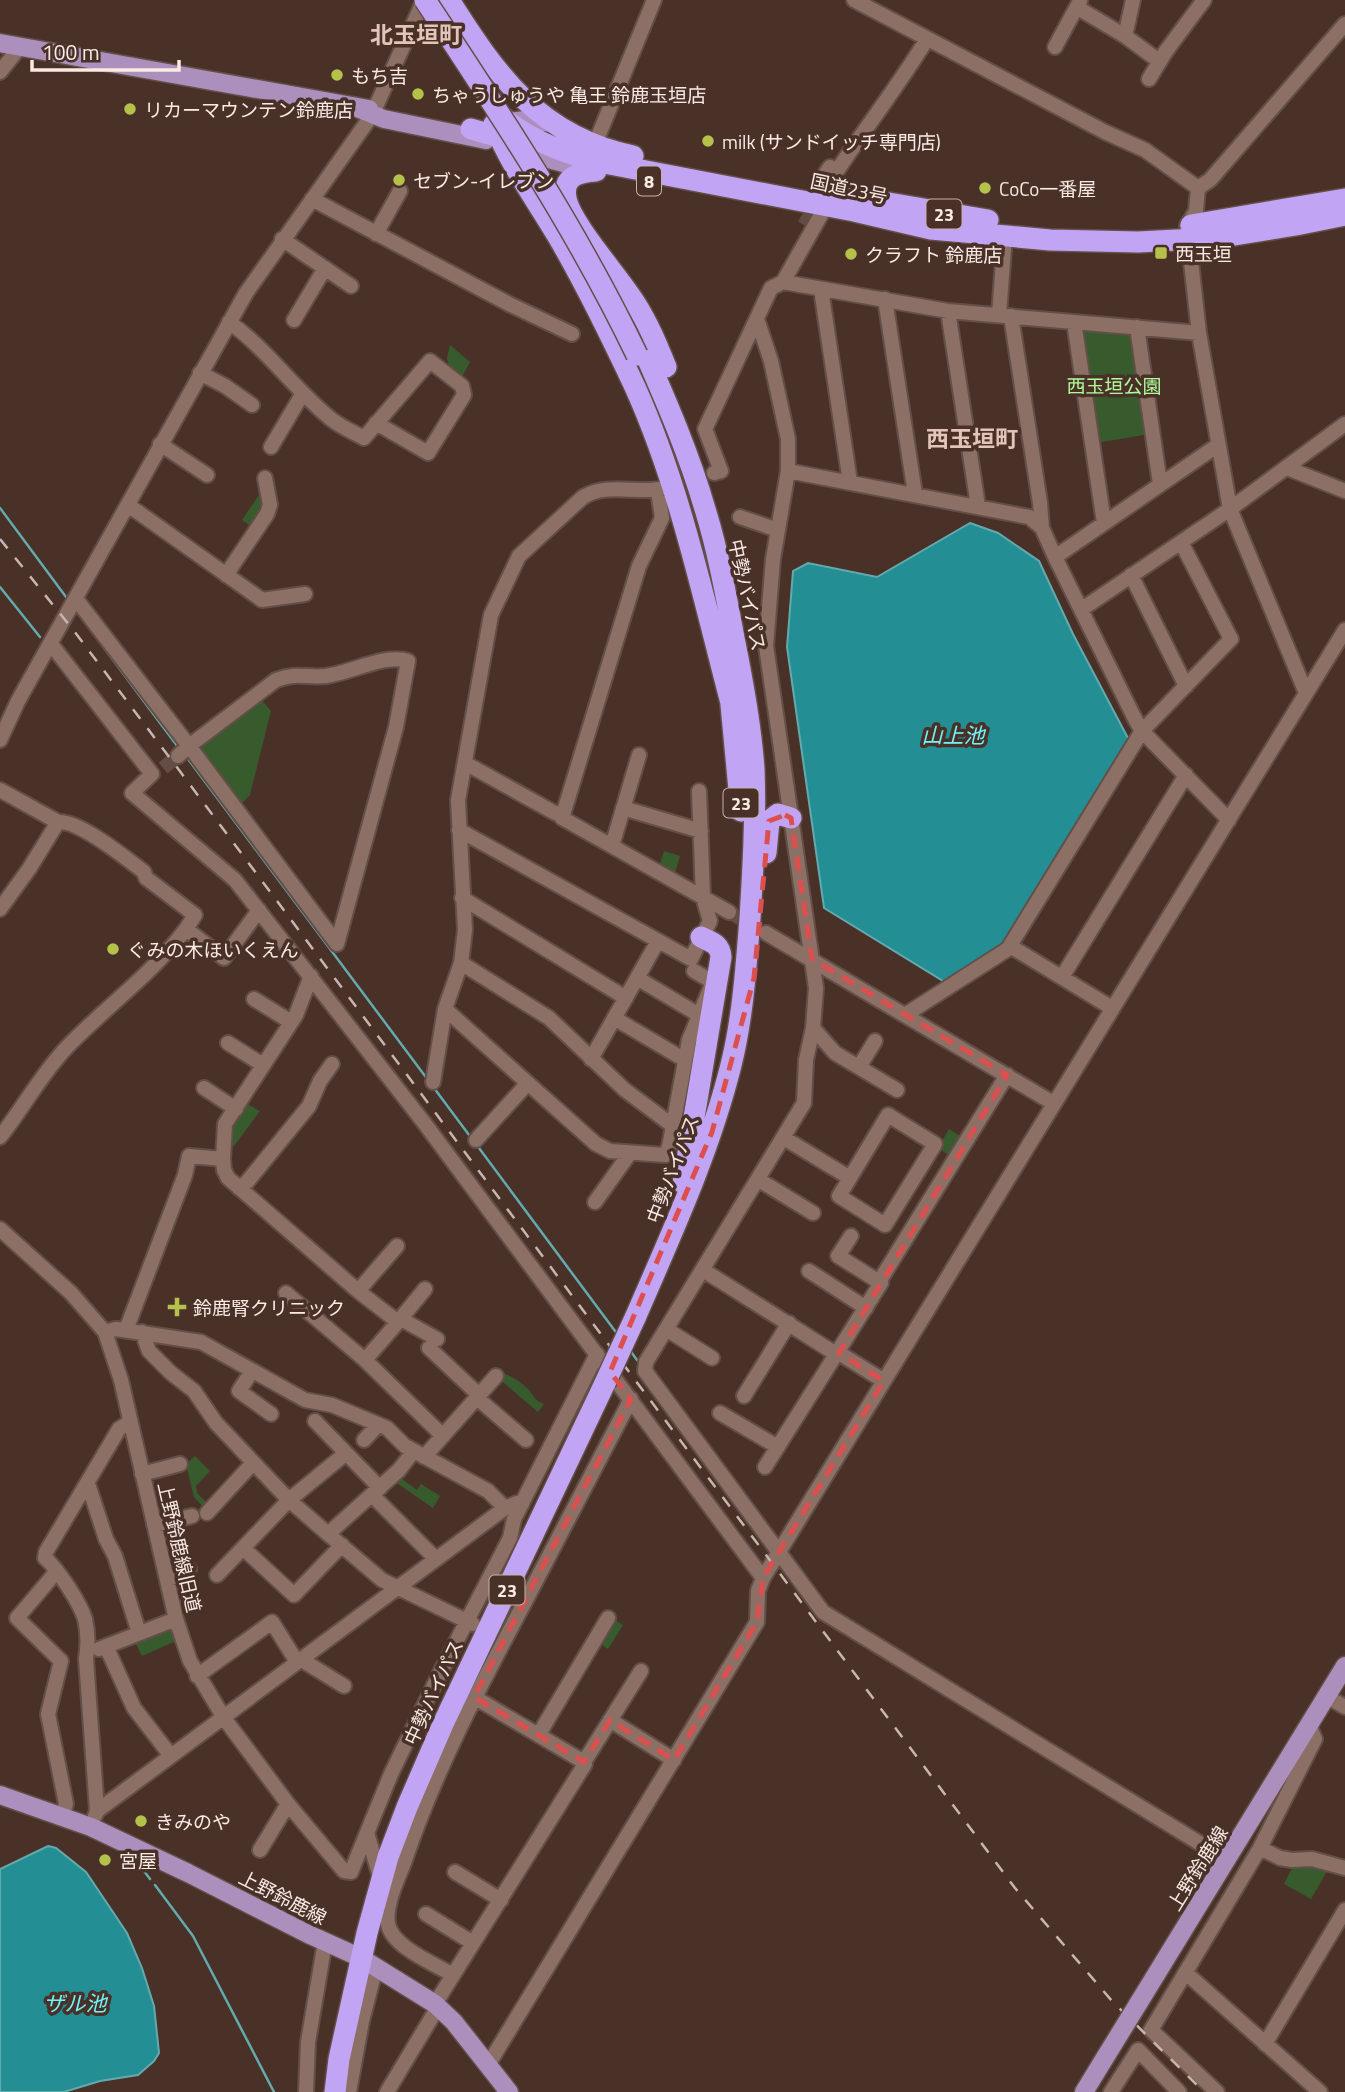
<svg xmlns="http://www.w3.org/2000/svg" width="1345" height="2092" viewBox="0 0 1345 2092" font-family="'Titillium Web','Noto Sans JP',sans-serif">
<rect width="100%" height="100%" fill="#493128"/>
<path fill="#385b2e" d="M1083,326L1130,331L1133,335L1149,434L1096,443L1079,330Z
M450,345L470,362L462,377L449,367L447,358Z
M265,494L266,503L255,524L249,525L242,520L259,495Z
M260,698L271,711L250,795L241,804L199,748V744Z
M664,851L680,856L674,876L659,867Z
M245,1103L260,1111L234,1146L231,1145L228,1150L231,1126Z
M949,1129L965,1139L953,1158L938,1148Z
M503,1373C512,1377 521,1382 528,1389C534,1396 535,1401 544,1404L538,1412L499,1379Z
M195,1456L210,1471L196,1486L197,1493L209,1505L204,1508L194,1497L186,1464Z
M398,1476L417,1490L421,1484L440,1496L433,1508L394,1481Z
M613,1619L623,1625L608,1649L599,1643Z
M164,1628L176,1630L178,1640L142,1656L134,1640Z
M1294,1864L1329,1868L1311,1899L1284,1884Z"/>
<path fill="#238f95" stroke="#64aaad" stroke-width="2" d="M970,523L998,533L1039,561L1073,634L1129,740L1004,946L948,984L824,908L787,647L793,571L808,563L877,577Z
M48,1846L56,1848L86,1872L127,1933L142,1968L154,2006L159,2053L154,2061L138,2075L100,2081L64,2092H0V1869Z"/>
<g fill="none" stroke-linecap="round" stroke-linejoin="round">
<path stroke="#64aaad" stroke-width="2.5" d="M0,508L69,601
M0,587L40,637
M75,609L178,747
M185,755L428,1080
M434,1088L472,1139
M476,1144L618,1335
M629,1349L637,1360
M138,1863L150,1879
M155,1885L193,1936L274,2092"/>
<path stroke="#644d44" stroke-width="14" stroke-dasharray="14 7" stroke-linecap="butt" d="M804,225L821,196
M163,768L178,756
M729,912L766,933"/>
<g stroke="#634f47" stroke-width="18">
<path id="minor" d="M854,0L1105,132L1145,150L1198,188
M1078,8L1125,36L1159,61
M1125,36L1133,0
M1055,47L1080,1
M0,72L20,47
M1149,79L1166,51L1204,0
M595,144L654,0
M831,180C862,132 897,88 927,39
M819,191L823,177L830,167
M312,199L509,304L572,334
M376,234L400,191
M282,239L351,286
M783,282L948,311L1199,333
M821,289L850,482
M885,299L915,494
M948,311L978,506
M999,315L1005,235
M1011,316L1040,503L1042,528
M757,319L771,361L788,439V471L773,559L766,646L816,988L813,1028L806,1060L804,1103L646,1362L645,1371L823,1612L1227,1860
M294,320L325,268
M229,322C267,349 294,389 331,419C341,427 353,432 364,438L430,361L462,386L464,395L428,453L376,423
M1074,322L1104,523
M1137,327L1160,484
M200,373L225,386L252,405
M160,444L207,475
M1218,445L1055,557L1135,719L1142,731L1229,820
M271,447L303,393
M1287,468L1345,491
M788,471L1029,517L1042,528L1055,557
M714,473L721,471L705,429L771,288L783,282L822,213
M669,487C641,496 610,481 583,497L519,556L491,615L458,800L465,930L461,963L445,1009L596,1144L610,1151L665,1155L669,1147L689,1040L713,982L694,971
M658,491L662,518L639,566L562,818L729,912
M128,505L262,600L305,594
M740,517L778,530
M226,575L267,514L270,505L265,478
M1131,575L1186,686
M76,599L189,746L337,944L396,727L408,661C387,653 350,673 326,676C305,678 297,672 276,680L189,746L178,756
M1082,609L1230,509L1345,424
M51,644L152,774L132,793L235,880L425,1124L763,1578
M1306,693L1230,509L1199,333L1187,226L1196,211L1198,188L1210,180L1345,24
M0,740L18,701L246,293L372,115L424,0
M465,763L555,813L563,814
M0,790L58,822L29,869L0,909
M623,808L701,831
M58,822C79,820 126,858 144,872L146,878L195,915L186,929
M459,830L691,959L710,921L703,897L699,791
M612,846L639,755
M462,898L626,998
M766,933L1053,1103
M1010,946L1112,1008
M461,963L549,1018L625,1090L673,1126
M311,976L296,1015L225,1124L223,1159L224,1170L228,1178L358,1291L398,1322L365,1360
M1062,977L1186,775
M637,978L699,1015
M254,999L291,1022
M905,1015L1008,949L1142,731L1231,639L1181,542
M614,1018L685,1060
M813,1028L835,1053L897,1090
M228,1043L263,1065
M591,1059L658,941
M859,1067L875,1041
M433,1082L445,1009
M204,1088L236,1109
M888,1115L935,1144L885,1225L839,1196Z
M0,1137C24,1107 41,1074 68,1046C107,1006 152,974 186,929L224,958L259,910
M784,1138L850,1178
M476,1140L527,1084
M759,1180L813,1213
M239,1188L247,1182L309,1106L320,1081L332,1064
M595,1202L630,1153
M0,1229L71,1293L105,1332L121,1380L176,1619L190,1661L224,1718L288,1804L344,1871L351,1872L391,1774L439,1675L510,1538L514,1519L597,1354
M703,1270L836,1354
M809,1271L866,1308
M879,1282L1007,1075
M358,1291L397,1246
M286,1293L365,1360L443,1436
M401,1319L437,1339
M398,1322L425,1289
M666,1329L712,1358
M126,1330L185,1175L189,1156L223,1159
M105,1332L116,1329L201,1342L305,1400L332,1405L387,1428L405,1446L488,1491L505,1508
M142,1332L149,1351L171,1373L194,1391L216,1423L289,1500L328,1534
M429,1348L479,1395
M839,1353L884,1381
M252,1371L239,1391L271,1414
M744,1396L789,1323
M477,1398L526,1440
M720,1413L778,1447
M315,1421L380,1488
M364,1440L378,1425
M413,1452L399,1470L328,1534L382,1580L473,1624
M424,1457L496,1376
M765,1467L881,1283L838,1256L851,1236
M142,1474L180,1464
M88,1484L106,1539L115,1556L139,1633
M372,1495L436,1559
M207,1513L253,1463
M154,1525L192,1516
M243,1548L294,1595L342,1545
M57,1571L17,1618L61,1661L48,1714L66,1804L62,1816
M217,1575L289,1500L345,1454
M167,1579L182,1575L189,1569
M106,1646L134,1708L171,1756
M99,1649L176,1619
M302,1660L344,1686
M197,1676L272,1622L297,1662
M1326,1696L1345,1707
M474,1697L584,1762
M610,1720L674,1760
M539,1734L608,1618
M97,1811L505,1508L517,1503L522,1504
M95,1816L97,1811L86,1659C88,1646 88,1632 85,1619C80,1603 58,1569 45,1558L46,1552L119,1429L130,1422
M367,1833L381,1880
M1260,1848L1280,1858L1292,1860L1312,1859L1345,1868
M260,1850L288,1804
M455,1872L501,1900
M426,1914L473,1943
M1186,1973L1320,2092
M453,1975C435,1964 392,1947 388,1924C385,1904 397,1881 404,1863C435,1770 481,1684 527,1598C562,1532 596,1465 631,1399
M435,2004L585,1764L584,1762L641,1671
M1265,2044L1345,1910
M488,2065L757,1622L758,1591L763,1578L1345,630
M306,2092L308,2042L325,1942
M349,2092L362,2021L376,1967
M387,2092L438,2007
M1111,2092L1138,2050L1179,2092
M1217,2092L1151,2030L1260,1848L1315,1739L1309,1725"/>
</g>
<g stroke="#634f47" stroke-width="21">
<path id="major" d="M0,43L369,109
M357,108L384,119L486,140
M499,123L525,120L553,123
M519,151L593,171
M0,1795L91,1827L188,1873L308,1934L361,1958L435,2004L454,2022L509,2092
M1138,2004L1345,1666
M1084,2092L1106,2056"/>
</g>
<g stroke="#634f47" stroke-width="24">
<path id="highway" d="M449,0C497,76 539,136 633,156
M500,115C526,139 561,152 594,161L854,211L931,229L1050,240L1138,242L1216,238L1296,225L1345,215
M494,124C510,164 535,198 557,235C586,284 611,336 635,387C680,487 703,597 731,703
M471,129L506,139
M596,171C578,172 562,177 566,198C570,223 620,278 635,303C648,323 657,345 666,367
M854,197L988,220
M1191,225L1345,199
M730,694L741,811
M766,853L769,821L778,814L791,818
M683,1183L721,957C720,944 712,942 701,937
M635,1318C671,1235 709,1153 731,1065C743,1017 746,967 750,918C753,869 756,819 754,769C751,725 743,682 734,638C726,595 718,551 705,509C689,454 667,403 644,351
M335,2092L339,2059L367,1933L388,1857L407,1807L443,1724L605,1383"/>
</g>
<use href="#minor" stroke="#8c7066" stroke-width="14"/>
<use href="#major" stroke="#ac8fbc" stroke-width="18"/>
<use href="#highway" stroke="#c2a4f5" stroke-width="21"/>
<path stroke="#c7b5ae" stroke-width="2.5" stroke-dasharray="12 12" stroke-linecap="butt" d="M0,539L74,631L185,778L1015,1888L1112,2001L1204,2092"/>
<g stroke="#634f47" stroke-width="21" stroke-linecap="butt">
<path id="major-bridge" d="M1106,2056L1138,2004"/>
</g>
<g stroke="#634f47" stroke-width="24" stroke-linecap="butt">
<path id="highway-bridge" d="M425,0C501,115 577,230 637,355
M605,1383L635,1318"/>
</g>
<use href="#major-bridge" stroke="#ac8fbc" stroke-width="18"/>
<use href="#highway-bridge" stroke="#c2a4f5" stroke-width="21"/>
</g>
<path fill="none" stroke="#dd4f4e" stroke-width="5" stroke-dasharray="14 9" stroke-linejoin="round" d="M785,815L791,818L812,959L1007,1075L839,1353L884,1381L763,1578L757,1622L674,1760L610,1720L584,1762L474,1697L631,1399L610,1372L712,1132L754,978L769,821Z"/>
<g fill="#b5c24a" stroke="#493128" stroke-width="2.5">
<circle cx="337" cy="75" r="7"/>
<circle cx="418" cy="94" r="7"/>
<circle cx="130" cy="109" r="7"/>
<circle cx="708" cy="141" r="7"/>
<circle cx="399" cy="180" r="7"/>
<circle cx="985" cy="188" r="7"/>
<rect x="1154" y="246" width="14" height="14" rx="3.5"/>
<circle cx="851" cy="254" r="7"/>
<circle cx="113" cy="949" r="7"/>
<path d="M173.5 1296.5h7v7h7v7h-7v7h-7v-7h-7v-7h7z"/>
<circle cx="141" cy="1821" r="7"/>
<circle cx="105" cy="1860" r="7"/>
</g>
<g text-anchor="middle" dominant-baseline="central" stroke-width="7" stroke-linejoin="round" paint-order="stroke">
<g fill="#493128" stroke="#c5b2ac" stroke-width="2">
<rect x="637" y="166.5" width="24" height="29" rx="5"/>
<rect x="926.5" y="199.5" width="35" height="29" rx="5"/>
<rect x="723.5" y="788.5" width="35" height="29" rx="5"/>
<rect x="489.5" y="1575.5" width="35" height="29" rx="5"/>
</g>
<g font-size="18" font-weight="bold" fill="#faeae4">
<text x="649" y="181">8</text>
<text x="944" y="214">23</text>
<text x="741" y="803">23</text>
<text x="507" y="1590">23</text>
</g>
<g font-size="19" fill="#faeae4" stroke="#493128" text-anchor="start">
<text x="351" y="75">もち吉</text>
<text x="432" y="94">ちゃうしゅうや 亀王 鈴鹿玉垣店</text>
<text x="144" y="109">リカーマウンテン鈴鹿店</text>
<text x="722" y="141">milk (サンドイッチ専門店)</text>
<text x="413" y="180">セブン-イレブン</text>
<text x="999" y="188">CoCo一番屋</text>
<text x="1175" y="253">西玉垣</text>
<text x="865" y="254">クラフト 鈴鹿店</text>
<text x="127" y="949">ぐみの木ほいくえん</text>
<text x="193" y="1307">鈴鹿腎クリニック</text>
<text x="155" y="1821">きみのや</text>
<text x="119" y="1860">宮屋</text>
</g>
<g font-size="19" fill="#faeae4" stroke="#493128">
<text transform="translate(849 188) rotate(12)">国道23号</text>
<text transform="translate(748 595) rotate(78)">中勢バイパス</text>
<text transform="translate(672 1169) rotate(-69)">中勢バイパス</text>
<text transform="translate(180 1547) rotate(77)">上野鈴鹿線旧道</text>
<text transform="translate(433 1692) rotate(-65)">中勢バイパス</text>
<text transform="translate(1197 1868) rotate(-58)">上野鈴鹿線</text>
<text transform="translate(283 1897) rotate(27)">上野鈴鹿線</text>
</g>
<g font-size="19" fill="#affa9b" stroke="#493128">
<text x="1114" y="385">西玉垣公園</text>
</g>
<g font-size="21" font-style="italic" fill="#70f5fc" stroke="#493128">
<text x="953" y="735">山上池</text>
<text x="75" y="2003">ザル池</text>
</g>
<g font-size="23" font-weight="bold" fill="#e3c4b9" stroke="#493128">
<text x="416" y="34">北玉垣町</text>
<text x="972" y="438">西玉垣町</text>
</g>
</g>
<path d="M32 60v10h147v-10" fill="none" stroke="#faeae4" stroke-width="3.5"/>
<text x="42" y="60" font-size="21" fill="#faeae4" stroke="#493128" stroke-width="5" paint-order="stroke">100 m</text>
</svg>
